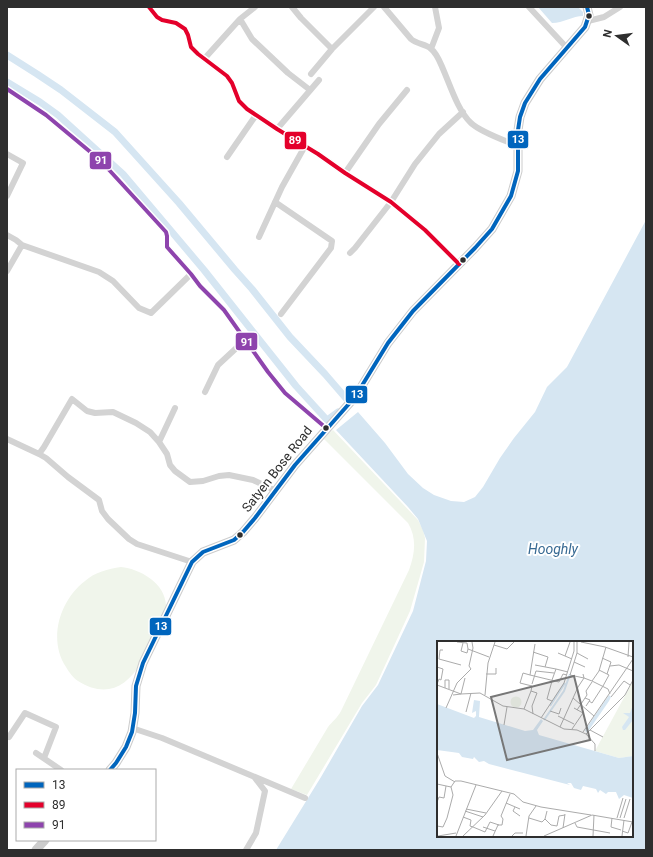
<svg xmlns="http://www.w3.org/2000/svg" width="653" height="857" viewBox="0 0 653 857" font-family="Roboto,sans-serif">
<rect width="100%" height="100%" fill="#fff"/>
<path fill="#f0f5eb" d="M333,430L418,520L423,530L425,538L424,562L410,611L376,685L362,703L307,795L291,789L328,727C332,722 338,717 341,711L409,570C415,554 417,538 408,523L323,438Z
M121,567C140,569 165,583 166,605C167,611 158,626 155,633C151,642 147,654 141,663C126,688 105,698 78,681C73,678 69,672 66,667C48,640 59,601 85,581C95,572 108,569 121,567Z"/>
<path fill="#d6e6f2" fill-rule="evenodd" d="M538,7H578L583,12V16C573,16 563,23 552,23Z
M646,220V850H276L321,777L362,706L378,685L413,611L426,561L427,541L418,519L408,507L336,430L358,412L385,443L408,474L423,488L434,495L451,501L464,502L475,497L483,487L500,458L514,438L535,412L547,387L567,367ZM438,642H632V836H438Z"/>
<g fill="none" stroke-linecap="round" stroke-linejoin="round">
<path stroke="#d6e6f2" stroke-width="7" d="M7,55L37,74L61,90L115,132L179,203L235,270L252,289L290,337L325,374L350,403L346,406
M7,82L40,102L58,115L123,174L204,270L296,386L327,420L338,412"/>
<path stroke="#d3d3d3" stroke-width="6" d="M149,7L157,17L162,20L176,23L185,29L188,35L191,47L198,54L227,76L232,83L239,101L247,109L277,129L318,154L345,173L391,202L425,230L459,264
M292,7L301,18L332,49
M384,7L411,39C417,44 425,44 430,48C437,53 440,62 443,69C450,85 458,111 471,123C482,133 504,140 518,146
M529,7L567,48
M240,19L252,39L288,73L310,90
M588,21L604,17L620,7
M431,49L439,28L435,7
M205,58L240,19L255,7
M311,74L332,49L374,7
M7,89L46,115L100,160L166,232L167,236V247L191,274L200,286L224,310L268,372L285,393L326,428
M277,129L319,80
M7,154L23,163L7,196
M227,157L256,115
M345,173L379,124L407,90
M275,202L332,241L331,248L281,314
M7,235L16,240L22,245L99,272L113,281L139,308L151,313L191,274
M259,237L282,187L305,146
M350,253L355,248L391,202L415,164L439,134L463,112
M7,271L22,245
M205,392L218,365L245,340
M7,439L39,454L44,447L72,399L87,411L95,413L113,412L136,423L150,432L159,442L167,454L170,465L175,471L190,482L203,481L219,476L229,475L253,480L276,491
M159,442L175,408
M39,454L46,458L68,477L99,500L102,511L108,519L129,539L137,544L192,562
M132,728L162,738L305,798
M9,737L25,713L56,727L44,758
M36,753L61,770
M246,850L256,833L265,791L255,778"/>
<path stroke="#ccc" stroke-width="9" d="M110,770L116,763L126,747L132,732L135,713L136,686L143,663L192,562L203,552L234,540L243,532L255,518L295,465L355,397L388,343L413,311L475,248L492,229L511,196L518,171V130L520,117L525,103L540,79L585,27L589,15L587,7
M36,850L45,840"/>
<g stroke="#fff" stroke-width="7">
<path id="bus-1" d="M110,770L116,763L126,747L132,732L135,713L136,686L143,663L192,562L203,552L234,540L243,532L255,518L295,465L355,397L388,343L413,311L475,248L492,229L511,196L518,171V130L520,117L525,103L540,79L585,27L589,15L587,7"/>
</g>
<g stroke="#fff" stroke-width="7">
<path id="bus-2" d="M149,7L157,17L162,20L176,23L185,29L188,35L191,47L198,54L227,76L232,83L239,101L247,109L277,129L318,154L345,173L391,202L425,230L459,264"/>
</g>
<g stroke="#fff" stroke-width="7">
<path id="bus-3" d="M7,89L46,115L100,160L166,232L167,236V247L191,274L200,286L224,310L268,372L285,393L326,428"/>
</g>
<use href="#bus-1" stroke="#0065bd" stroke-width="4"/>
<use href="#bus-2" stroke="#e4002b" stroke-width="4"/>
<use href="#bus-3" stroke="#8e44ad" stroke-width="4"/>
</g>
<g fill="#2e2e2e" stroke="#fff" stroke-width="1.5">
<circle cx="589" cy="16" r="3.5"/>
<circle cx="463" cy="260" r="3.5"/>
<circle cx="326" cy="428" r="3.5"/>
<circle cx="240" cy="535" r="3.5"/>
</g>
<g text-anchor="middle" dominant-baseline="central" stroke-width="4" stroke-linejoin="round" paint-order="stroke">
<g font-size="13" fill="#2e2e2e" stroke="#fff">
<text transform="translate(277 469) rotate(-52)">Satyen Bose Road</text>
</g>
<g font-size="14" font-style="italic" fill="#386a93" stroke="#fff">
<text x="553" y="549">Hooghly</text>
</g>
</g>
<g transform="translate(437 641)">
<rect width="196" height="196" fill="#fff"/>
<path d="M196,40V115L182,117L158,110ZM73.5 61a5.5 5.5 0 1 1 11 0a5.5 5.5 0 1 1-11 0Z" fill="#f0f5eb"/>
<path d="M172,54L174,56L172,60L150,92L148,89ZM37,59L43,60L42,76L88,90L96,89L104,78L106,80L100,89L102,94L182,117L196,115V157L187,154L182,158L179,151H171L169,153L163,149L161,152L159,148L146,145L144,149L137,147L134,142H130L133,144L52,123L47,120L42,121L37,116L36,118L25,116L22,112L0,109V63L37,77L39,75V70L35,72ZM196,64V79L188,89H186L185,86L192,76L186,72H193Z" fill="#d6e6f2"/>
<path fill="none" stroke="#d6e6f2" stroke-width="2" d="M113,65L128,42M107,79L127,50L133,33"/>
<path fill="none" stroke="#ababab" stroke-width="1" d="M20,1L30,2L31,8L52,16M140,1V12L133,34L147,37L146,33M144,1L168,6L196,16M26,2L24,10L30,12L31,8M57,4L70,8L77,1M6,9H3L2,18L24,24M96,11L111,16L108,26M121,12L135,18M140,12L151,18M128,15L133,1M191,16L192,1M165,17L174,21L170,33M137,21L148,26M98,24L119,28M173,25L182,24L196,30M0,26L6,28L4,39L2,38L0,43M162,29L172,34L166,45M49,33H59V27M93,34L122,41L126,33L130,34M115,39L119,28L131,31M155,40L171,48L173,53M95,43L99,30L117,32M0,44L24,53L43,52L66,65L87,68L127,88L140,89L149,93L188,54L196,39M8,47V39H12V48M16,54L24,53L28,37M48,54L51,22L58,1M174,56L187,40L193,44M136,57L157,75M148,57L153,59L149,65M115,60L110,58L115,40M152,60L155,62L166,45M9,67L20,42L34,28L32,25L36,7L35,1M87,68L94,50M140,69L150,54L149,50L155,41M113,70L122,73L124,67M29,71L34,52M96,73L95,65L100,52L94,50L95,45L83,42L86,32L93,34L98,3M121,75L137,83M104,77L127,42L137,10V1M67,84L70,66M123,86L141,46L147,37L155,40L162,30L169,6M135,88L146,72L137,67M153,89L166,96M146,91L196,18M149,93L158,103V110M0,112L8,135L18,141M0,143L14,146L18,140H24L77,153L86,161L104,166L154,174M0,161L2,156L7,157L9,145M69,162L83,168M78,166L76,170L83,175M29,168L49,172M28,170L46,176M110,170L108,178L114,184L120,185L122,175L128,174M26,176L34,179L33,185L36,186M92,177L105,181L108,178M175,177L174,186L184,189M180,177L186,157M183,177L189,158M187,177L193,158M138,182L140,186L173,192M0,185L6,186L10,177L16,154L14,146M36,186L48,191L53,181L62,184M46,186L58,190M126,187L128,173M185,190L191,192L195,181M1,195L19,192M19,195L39,144M26,195L48,174L65,150M56,195L61,184H65L66,178L64,175L73,153M75,195L78,192H86M89,195L92,175L99,165M107,195L155,174L196,181M156,195L157,174M185,195L187,179"/>
<path fill="#777" fill-opacity="0.15" stroke="#777" stroke-width="2" d="M137,35L153,99L70,119L54,56Z"/>
<rect width="196" height="196" fill="none" stroke="#2e2e2e" stroke-width="2"/>
</g>
<g stroke="#fff" stroke-width="1.5">
<rect x="507" y="130" width="22" height="19" rx="4" fill="#0065bd"/>
<rect x="284" y="131" width="23" height="19" rx="4" fill="#e4002b"/>
<rect x="89" y="151" width="23" height="19" rx="4" fill="#8e44ad"/>
<rect x="235" y="332" width="23" height="19" rx="4" fill="#8e44ad"/>
<rect x="345" y="385" width="23" height="19" rx="4" fill="#0065bd"/>
<rect x="149" y="617" width="23" height="19" rx="4" fill="#0065bd"/>
</g>
<g font-size="11" text-anchor="middle" font-weight="bold" fill="#fff">
<text x="518" y="143">13</text>
<text x="295" y="144">89</text>
<text x="101" y="164">91</text>
<text x="247" y="346">91</text>
<text x="357" y="398">13</text>
<text x="161" y="630">13</text>
</g>
<rect width="653" height="857" fill="none" stroke="#2e2e2e" stroke-width="16"/>
<rect x="16" y="769" width="140" height="72" fill="#ffffff" stroke="#ababab"/>
<rect x="24" y="782" width="20" height="6" fill="#0065bd" stroke="#ababab"/>
<text x="52" y="789" font-size="12" fill="#2e2e2e">13</text>
<rect x="24" y="802" width="20" height="6" fill="#e4002b" stroke="#ababab"/>
<text x="52" y="809" font-size="12" fill="#2e2e2e">89</text>
<rect x="24" y="822" width="20" height="6" fill="#8e44ad" stroke="#ababab"/>
<text x="52" y="829" font-size="12" fill="#2e2e2e">91</text>
<g transform="translate(617 36) rotate(284)" stroke="#ffffff" stroke-width="3" paint-order="stroke">
<path d="M0-3L7 15L0 10L-7 15Z" fill="#2e2e2e"/>
<text y="-6" font-size="11" font-weight="bold" text-anchor="middle" fill="#2e2e2e">N</text>
</g>
</svg>
